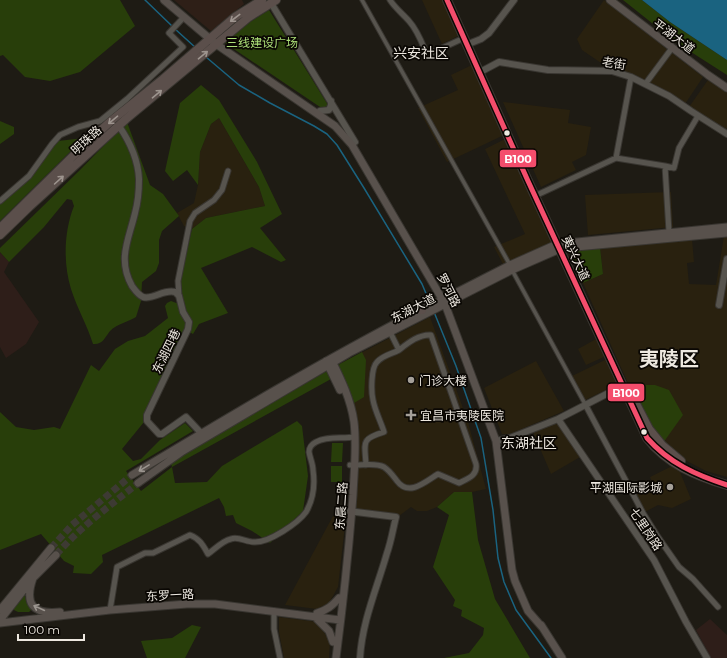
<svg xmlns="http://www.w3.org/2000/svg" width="727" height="658" viewBox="0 0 727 658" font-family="Montserrat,'Noto Sans SC',sans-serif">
<rect width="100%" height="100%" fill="#1e1b14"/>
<path fill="#29210f" d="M422,0H443L460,35L442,44Z
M604,0L668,50L645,81L604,70V65L582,50L577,39Z
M671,52L703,77L685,104L648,83Z
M472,65L504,135L447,162L418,108L458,90L451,75Z
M708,80L727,92V129L689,107Z
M503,102L570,110L568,123L591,127L586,155L572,162L576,170L541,187Z
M219,118L259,187L265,206L206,218L192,229L184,226L177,213L194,203L198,185L200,152L211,124Z
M507,138L554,242L503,264L494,247L525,234L485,149Z
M671,192L673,227L588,235L585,195Z
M724,236H727V477L706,471L685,460L663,443L641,385L632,392L583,283L603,274L600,247L692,239L694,262L687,263L689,284L716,285Z
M430,317L468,422L486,489L472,492H454L437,507L427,511H417L411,507L399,516L355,508L359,432L355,408L349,390L338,365Z
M598,338L606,356L586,365L578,349Z
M607,359L618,384L585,400L572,376Z
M536,361L564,411L510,434H502L484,388Z
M557,422L580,457L551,474L533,432Z
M672,466L680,472L691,499L672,508L658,505L645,512L636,495L654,487L650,477Z
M333,516H346L338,587L329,603L317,609L285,605Z
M279,617L317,622L330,641L329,658H284L279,632Z"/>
<path fill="#2e1e19" d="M0,252L9,262L4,272L39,322L26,344L6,358L0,347Z
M710,619L727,635V658H711L696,630Z"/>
<path fill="#2e1f17" d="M174,0H242L244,4L211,31Z"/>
<path fill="#283e0a" d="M0,0H120L135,26L80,72L50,81L25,77L3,55L0,56Z
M623,0H642L670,22L727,60V75L677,43Z
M269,10L328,105L323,109L225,43L250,22Z
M201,85L219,100L257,162L282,214L260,228L286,260L281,262L252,247L201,268L228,313L199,324L193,334L184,329L143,416L144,422L122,449L133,461L141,459L160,440L185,423L193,431L126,471L141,491L172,467L171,464L195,447L327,371L331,379L172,467L175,483L207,482L222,466L297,421L302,426L308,476L303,511L270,543L252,531L236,523L233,515L226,516L224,507L219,498L102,555L103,562L91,574L73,573L74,566L64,561L41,534L0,550V412L16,427L34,430L54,427L60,429L91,365L99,371L115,349L128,341L145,336L168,318L165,306L167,303L171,301L179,304L181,295L180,281L192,229L206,218L265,206L259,187L219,118L211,124L200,152L198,185L187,170L173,181L165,171L180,103Z
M0,121L14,127V134L0,144Z
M127,122L150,185L163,194L179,216L162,231L159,240V263L156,271L142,282L141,301L136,317C128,322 117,324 110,331C105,337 103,345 93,344C87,325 77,308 71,289C63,263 64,231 74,206L72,200L67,199L44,227L9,262L0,252V248L80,170Z
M84,138L0,221V204L30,178L58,141Z
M600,247L603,274L583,283L569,250Z
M362,352L366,360L364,397L354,403L338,365Z
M641,385H655L669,390L683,415L663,443L650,425L632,392Z
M332,443H343L342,462H331Z
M331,466H342V482H331Z
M454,492H472L478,540L495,599L530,658H444L469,653L483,635L484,628L461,616L462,610L453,606L455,600L433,567L449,515L437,507Z
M23,594L25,596L27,604L32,609L29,612H18L14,610L13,608Z
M192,625L201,627L185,658H147L141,641L172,638Z"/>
<path fill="#1a6380" d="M642,0H727V60L670,22Z"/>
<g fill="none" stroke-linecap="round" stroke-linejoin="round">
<path stroke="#1a6380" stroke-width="1.5" d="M145,0L172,26
M175,29L196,48
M206,57L239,85L270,103L314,126L327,134L337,145L364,188L422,284L430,303
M434,312L456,366L481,438L493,510L498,558L504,582L516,610L551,658"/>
<path stroke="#3d3a33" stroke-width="7" stroke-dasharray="7 3.5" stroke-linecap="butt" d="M51,548L72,525L132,475
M56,555C80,527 110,506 138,483"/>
<g stroke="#393631" stroke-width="5.5">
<path id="pedestrian" d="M362,0L510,265
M512,270L585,404"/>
</g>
<g stroke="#393631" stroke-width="7">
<path id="minor" d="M390,0C395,8 403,14 409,21C418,31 422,43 427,55L464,38
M646,83L672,48
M616,158L665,166L669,232
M665,166L674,168L679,148L698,116
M539,194L616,158L631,77
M0,201L29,176L52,144L60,135L78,127L100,121L127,99L183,47L169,33L184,17
M179,296L178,281L190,221L195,213L214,200L222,190L228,171
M390,332L399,350
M585,404L643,513L658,537L679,567L693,579L718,607
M350,465C361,466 374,462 384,467C390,471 393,476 397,481C409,497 425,482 438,474L459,483C467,479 478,476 476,464L431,335C419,334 408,343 399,350C392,354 383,355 377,362C371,368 371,391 373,400C375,411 381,422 384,432C360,439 365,443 366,465
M110,610L117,567L145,553H153L190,535C200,539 203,545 208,554C215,549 222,541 231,539C238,536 246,542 254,542C269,543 298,523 306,512C313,500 315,484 313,470C313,464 310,458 309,452C309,448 312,444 316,442C327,436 342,439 355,437
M274,611V629L280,658"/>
</g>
<g stroke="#393631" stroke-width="8">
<path id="tertiary" d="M271,3L355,142
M471,43L481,39L489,33L514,0
M484,70L499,62L548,70L612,71L631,77L669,96L691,111L727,134
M320,111L329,110L331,105V101
M119,126C130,142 138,159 139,179C139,190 138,202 135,213C129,239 117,259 132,286C135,290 138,295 143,297C154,300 163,289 175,292L179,296L183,312L189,322L188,329L147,415V421L159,434H162L186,417L201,433
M719,305L727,259
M558,419L654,560L686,622L707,658
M496,441L510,438L558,419L622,386
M348,511L396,517C393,529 391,542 387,553C377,588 362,622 360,658"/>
</g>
<g stroke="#393631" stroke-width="9">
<path id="secondary" d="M164,0L216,44L335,126L352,145L445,304L496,441L512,570L515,581L528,611L542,627
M610,0L708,75L727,88
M422,310L510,265L557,244L727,227
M331,359C341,379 351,400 354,422C357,446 354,471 353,495C349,549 343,604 336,658
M326,361L340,390
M132,475C227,418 322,361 421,310
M138,483L183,451L349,353L512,270L560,249L565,248L727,233
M33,578C24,604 33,615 60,612
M0,610L51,548
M317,613C327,610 332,606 339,598
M316,618L329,631L333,642
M0,620L33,578L56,555
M0,623L110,610L187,604H215L340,620
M541,625L562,658"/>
</g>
<g stroke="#393631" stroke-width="10">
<path id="primary" d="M447,0L528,181L647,438C667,464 696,476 727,485
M0,228L74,155L112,120L163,79L235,17L262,0
M0,235L30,206L126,119L249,17L276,0
M421,310H422
M633,398L649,429L662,445L681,461"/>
</g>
<use href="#pedestrian" stroke="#57544e" stroke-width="3.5"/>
<use href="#minor" stroke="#57544e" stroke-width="5"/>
<use href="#tertiary" stroke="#57544e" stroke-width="6"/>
<use href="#secondary" stroke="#58514c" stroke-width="7"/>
<use href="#primary" stroke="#5b4f4b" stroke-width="8"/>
<g stroke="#0a0703" stroke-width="8">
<path id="bus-1" d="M447,0L528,181L647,438C669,463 696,475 727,485"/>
</g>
<use href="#bus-1" stroke="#f44d6c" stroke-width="5"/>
</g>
<defs><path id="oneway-shaft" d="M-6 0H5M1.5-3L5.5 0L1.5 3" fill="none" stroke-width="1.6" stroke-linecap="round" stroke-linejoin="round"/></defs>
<g stroke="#9d948e">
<use href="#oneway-shaft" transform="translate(235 18) rotate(143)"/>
<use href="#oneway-shaft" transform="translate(203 55) rotate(-40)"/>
<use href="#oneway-shaft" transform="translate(157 94) rotate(-40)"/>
<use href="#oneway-shaft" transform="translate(113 120) rotate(140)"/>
<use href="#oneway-shaft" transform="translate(59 180) rotate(-42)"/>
</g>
<g stroke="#9b958f">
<use href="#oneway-shaft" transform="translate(144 468) rotate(149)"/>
<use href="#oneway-shaft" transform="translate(39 608) rotate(-155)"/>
</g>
<g fill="#ede8e0" stroke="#0a0703" stroke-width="1.5">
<circle cx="507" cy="133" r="3.5"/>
<circle cx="644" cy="432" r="3.5"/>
</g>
<g fill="#a5a099" stroke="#0a0703" stroke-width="1.5">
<circle cx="411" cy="380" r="4"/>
<path d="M409 409h4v4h4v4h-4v4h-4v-4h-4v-4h4z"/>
<circle cx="670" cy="487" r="4"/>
</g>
<g text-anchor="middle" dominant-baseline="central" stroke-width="3.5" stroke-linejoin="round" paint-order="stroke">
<g font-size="12" fill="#ede8e0" stroke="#0a0703">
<text transform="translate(674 36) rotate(37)">平湖大道</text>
<text transform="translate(614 63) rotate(9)">老街</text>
<text transform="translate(86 140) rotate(-42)">明珠路</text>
<text transform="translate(576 258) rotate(65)">夷兴大道</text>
<text transform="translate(449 290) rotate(63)">罗河路</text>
<text transform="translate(413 308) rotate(-27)">东湖大道</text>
<text transform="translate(166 351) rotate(-64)">东湖四巷</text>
<text transform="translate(341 506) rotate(-86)">东晨二路</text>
<text transform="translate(646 529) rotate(56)">七里岗路</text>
<text transform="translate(170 595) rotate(-3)">东罗一路</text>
</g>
<g font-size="12" fill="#acdf78" stroke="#0a0703">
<text x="262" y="42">三线建设广场</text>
</g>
<g font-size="12" fill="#ede8e0" stroke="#0a0703" text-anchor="start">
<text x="419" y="380">门诊大楼</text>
<text x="420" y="415">宜昌市夷陵医院</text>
<text x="662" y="487" text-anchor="end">平湖国际影城</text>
</g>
<g font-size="14" fill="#ede8e0" stroke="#0a0703">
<text x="421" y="53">兴安社区</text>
<text x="529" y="443">东湖社区</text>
</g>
<g font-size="20" font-weight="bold" fill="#ede8e0" stroke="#0a0703">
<text x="669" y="359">夷陵区</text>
</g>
</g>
<g stroke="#0a0703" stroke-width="1.5">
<rect x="499" y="149" width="38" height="19" rx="4" fill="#f44d6c"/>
<rect x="607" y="383" width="38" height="19" rx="4" fill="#f44d6c"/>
</g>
<g font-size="11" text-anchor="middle" font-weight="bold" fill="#fff">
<text x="518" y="163">B100</text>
<text x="626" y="397">B100</text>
</g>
<path d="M18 634v6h66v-6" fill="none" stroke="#ede8e0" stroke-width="2"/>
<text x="24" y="634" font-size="12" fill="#ede8e0" stroke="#0a0703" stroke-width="3" paint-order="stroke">100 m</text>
</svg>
